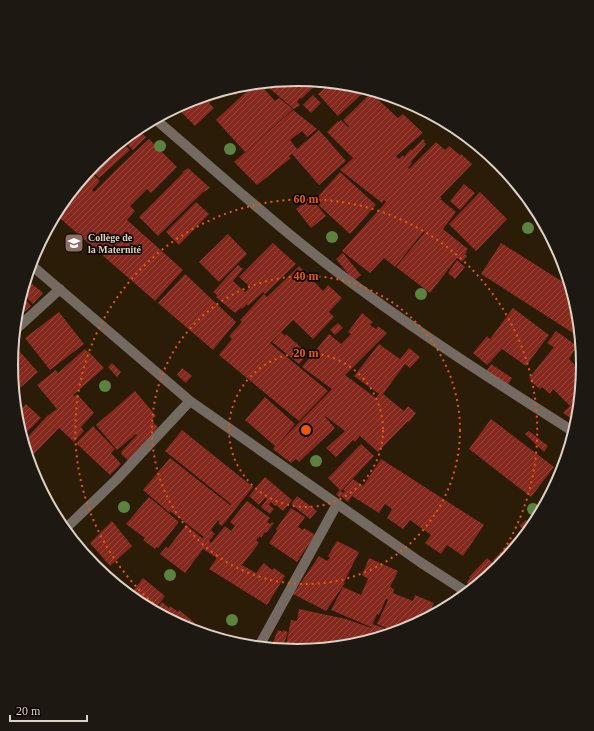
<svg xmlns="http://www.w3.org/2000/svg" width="594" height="731" viewBox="0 0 594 731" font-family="Georgia,serif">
<defs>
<pattern id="building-hatch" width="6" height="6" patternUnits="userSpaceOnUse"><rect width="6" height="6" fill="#85281d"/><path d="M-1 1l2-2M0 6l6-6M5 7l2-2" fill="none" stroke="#96463c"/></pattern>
</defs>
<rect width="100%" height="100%" fill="#2b1c07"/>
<path fill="url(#building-hatch)" d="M297,80L319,82L301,99L300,98L297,102L300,105L294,109L263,83Z
M259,83L275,101L279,98L293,109L245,152L216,120L248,90L245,88L235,95L229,89L241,85Z
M330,83L353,85L359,87L364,92L338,116L318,94Z
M222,91L209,103L214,108L195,126L176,107L190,101L194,104L187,112L202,97Z
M371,93L398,118L403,114L423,133L396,156L399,159L403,155L404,157L411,149L412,150L423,139L425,141L424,142L426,144L411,162L412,163L408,168L409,169L436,142L445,150L449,146L460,155L461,154L472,164L440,197L442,198L440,199L456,212L443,229L468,249L465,254L467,256L462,262L457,258L430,293L396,267L425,232L424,231L395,267L384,258L370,273L342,251L386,202L384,200L382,203L340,170L353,158L327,132L338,121L339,122L341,120L348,127L349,126L343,120Z
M313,95L321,103L311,113L303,105Z
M293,110L317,129L307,137L302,131L290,140L297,149L319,130L346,161L319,185L292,154L289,156L291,158L257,185L234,162Z
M137,129L146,137L133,150L124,141Z
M149,139L177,167L151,193L147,189L130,206L135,211L127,220L183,270L155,301L55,214L59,206L89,170L100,181L92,190L94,192L120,166Z
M121,141L130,150L99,178L90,169L95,163Z
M188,168L210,188L202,193L158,236L139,217L184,172H182Z
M340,172L376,205L350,234L314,201Z
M464,184L475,193L460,210L450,201Z
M480,192L507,219L476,251L449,224Z
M310,197L326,216L311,228L296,209Z
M196,202L209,214L179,245L166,232Z
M228,234L247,254L219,282L199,262Z
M273,243L296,264L265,294L263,292L248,306L247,304L242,309L241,308L235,313L216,297L217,295L213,292L238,265L243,269L233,281L245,292L250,287L239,277Z
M501,243L571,287L578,310L580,330L576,335L481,274Z
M343,253L361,275L354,281L336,259Z
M457,260L465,267L455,279L448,273Z
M299,266L323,291L328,285L342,298L329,312L334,317L313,339L293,320L270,343L328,391L299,421L219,355L232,339L229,336L242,322L240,320L264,294L267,297Z
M185,274L236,322L213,350L158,303Z
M26,279L43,293L33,304L24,295L25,293L22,291Z
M21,294L31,306L15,320L17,309Z
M513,308L549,335L526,366L502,349L487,365L473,353L487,336L490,339Z
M59,312L84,344L50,370L25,338Z
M362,313L373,322L370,325L376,329L378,326L387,333L345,375L376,398L379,394L354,376L379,344L400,359L409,348L420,357L410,368L405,364L383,394L404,411L408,406L416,413L409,422L408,421L378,452L360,436L355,442L353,440L336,457L326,448L345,431L325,416V417L335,428L299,462L296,459L291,463L273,449L275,446L245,420L265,397L295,424L279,443L332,389L302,367L329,334L341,344L351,334L348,332Z
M338,323L343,328L335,335L330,330Z
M556,331L577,346L569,359L576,366L582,360L583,366L578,419L576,422L563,413L570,406L553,389L550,394L542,387L540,389L530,381L531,379L529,378L554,347L547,343Z
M281,332L285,336L286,334L307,353L305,355H307L299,364L272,342Z
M13,344L38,372L20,388L12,379L11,365Z
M85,349L88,352V351L104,368L73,395L74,396L77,394L94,413L81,427L84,431L74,442L59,428L28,460L23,442L47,416L57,409L37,385L56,370L58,373Z
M112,363L121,372L117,377L108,367Z
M491,364L512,378L507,386L486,372Z
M182,368L192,376L186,383L177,375Z
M135,391L156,416L151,420L158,427L129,461L121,454L122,453L121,452L137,435L136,434L117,450L96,425Z
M26,404L41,418L21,438L16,421V414Z
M491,419L554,467L531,497L469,449Z
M93,426L115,449L111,453L121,464L110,475L76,443Z
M182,430L253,487L222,526L218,523L219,522L218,520L211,530L215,534L209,541L211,543L225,526L231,531L235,526L230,522L247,501L270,518L267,522L270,524L272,522L274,523L266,533L265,532L261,538L260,536L256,540L259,543L242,565L256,573L264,563L272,570L274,568L285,576L267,605L209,569L217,558L203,549L185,573L160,554L166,547L168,548L186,525L202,538L204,537L170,511V513L143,490L170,458L230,505L231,504L165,451Z
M529,431L548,446L544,452L525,434Z
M361,444L374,456L341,491L343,493L345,491L343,490L353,479L363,486L381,459L484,525L463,556L447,545L441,554L425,543L431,535L410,520L403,529L387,518L392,509L385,504L379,513L352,496L348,502L341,496L340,498L336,494L340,490L328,478Z
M34,477L46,486L42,491Z
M265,477L292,500L283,511L276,505L275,506L271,502L269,505L274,509L270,514L261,507L267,499L265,498L259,505L249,496Z
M297,496L317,511L310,519L291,504Z
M149,497L179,522L158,548L156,547L155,549L143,540L145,538L126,524Z
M291,508L305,517L298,527L303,530L304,528L315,535L297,562L269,543L277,531L276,529Z
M526,520L534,525L500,567L493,560L523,529L519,526Z
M112,521L132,546L110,566L90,543Z
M337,541L359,552L344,582L345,583L326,611L293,594L319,556L327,561L330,558L328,556Z
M369,558L398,571L390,587L394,589L393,593L413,601L415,595L434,603L426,619L406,630L397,633L377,624L388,600L386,599L379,615L377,614L371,627L331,610L343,587L361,595L368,579L362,575Z
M487,558L498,568L474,588L467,583L470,578L469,577Z
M143,578L165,596L153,611L138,603L129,596Z
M122,581L130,588L126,593L117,586Z
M443,601L452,605L438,613Z
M162,602L169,608L170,606L178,612L179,610L194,622L193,624L196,626L191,631L154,612Z
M299,609L346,619L371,628L372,624L384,628L383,635L375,632L373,639H374L353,646L297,651L285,650L291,620L297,621Z
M278,630L283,632V630L288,632L282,650L270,649Z"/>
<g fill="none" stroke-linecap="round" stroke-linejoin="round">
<path stroke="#746a61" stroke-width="10" d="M155,119C222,176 288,237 360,289C429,340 502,386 574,432
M441,120L482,149
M30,264L190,401L420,562L468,593
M14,331L60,289
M64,530L116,480L190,401
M258,648L337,504"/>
</g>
<g fill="#5c8240">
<circle cx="160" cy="146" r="6"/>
<circle cx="230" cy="149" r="6"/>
<circle cx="528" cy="228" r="6"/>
<circle cx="332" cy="237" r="6"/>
<circle cx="421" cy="294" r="6"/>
<circle cx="105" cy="386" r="6"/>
<circle cx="316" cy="461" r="6"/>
<circle cx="124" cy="507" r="6"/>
<circle cx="533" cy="509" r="6"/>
<circle cx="170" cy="575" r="6"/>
<circle cx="232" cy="620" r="6"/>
</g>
<g fill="none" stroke="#e8590c" stroke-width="2" stroke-dasharray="2 4">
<circle cx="306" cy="430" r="77"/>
<circle cx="306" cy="430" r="154"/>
<path d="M192 631A231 231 0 1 1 475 588"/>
</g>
<defs>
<g id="school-square" transform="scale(1)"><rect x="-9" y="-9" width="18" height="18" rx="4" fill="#8d6e63" stroke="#0e0802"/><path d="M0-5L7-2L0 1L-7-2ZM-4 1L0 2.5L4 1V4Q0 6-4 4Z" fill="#fff"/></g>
</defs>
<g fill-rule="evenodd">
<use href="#school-square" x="74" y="243"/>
</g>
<g text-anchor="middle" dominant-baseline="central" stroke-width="3.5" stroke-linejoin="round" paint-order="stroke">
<g font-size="10" font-weight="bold" fill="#dcd2c5" stroke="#0e0802" text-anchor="start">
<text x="88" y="237">Collège de<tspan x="88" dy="12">la Maternité</tspan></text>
</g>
</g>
<path d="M0 0H594V731H0ZM18 365a279 279 0 1 1 558 0a279 279 0 1 1-558 0Z" fill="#1e1812" fill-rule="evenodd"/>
<path fill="none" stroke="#dcd2c5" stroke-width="2" d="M18 365a279 279 0 1 1 558 0a279 279 0 1 1-558 0Z"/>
<circle cx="306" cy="430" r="6" fill="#e8590c" stroke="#0e0802" stroke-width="2"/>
<g font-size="12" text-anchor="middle" font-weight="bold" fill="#e8590c" stroke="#0e0802" stroke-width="3.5" stroke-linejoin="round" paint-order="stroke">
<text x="306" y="203">60 m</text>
<text x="306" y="280">40 m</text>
<text x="306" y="357">20 m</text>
</g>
<path d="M10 715v6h77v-6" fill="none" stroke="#dcd2c5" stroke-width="2"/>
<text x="16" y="715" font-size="12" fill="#dcd2c5" stroke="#0e0802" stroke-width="3" paint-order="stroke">20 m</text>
</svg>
